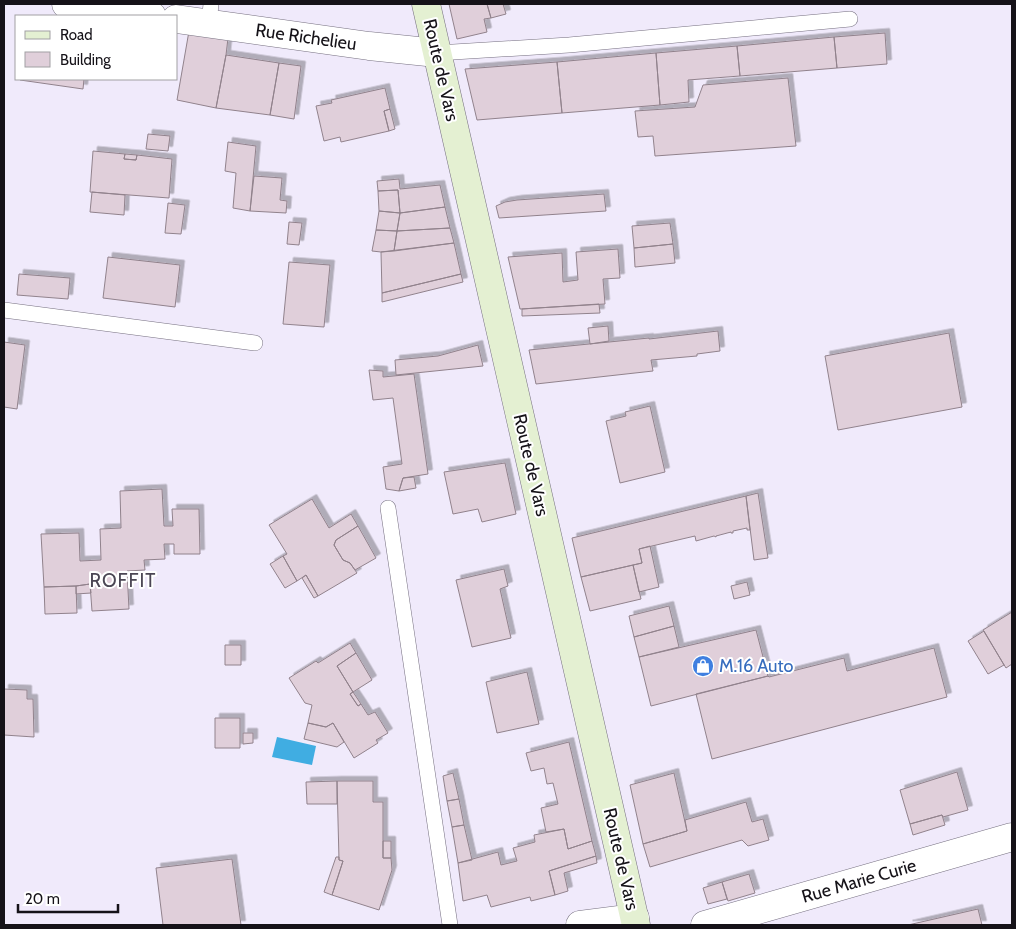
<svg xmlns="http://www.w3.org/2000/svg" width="1016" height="929" viewBox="0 0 1016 929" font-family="Cabin,sans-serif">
<defs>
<filter id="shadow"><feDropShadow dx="4.5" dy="-4.5" stdDeviation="0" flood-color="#0004"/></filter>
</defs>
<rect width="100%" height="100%" fill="#f0eafb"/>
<path fill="#40ade2" d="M277,737L316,746L312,765L272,757Z"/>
<path fill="#e0cfda" stroke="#91828c" filter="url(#shadow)" d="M449,4H487L491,18L484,19L487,32L457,39Z
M487,4H503L506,14L491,18Z
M189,31L228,38L226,55L216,108L177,100Z
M885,33L887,64L837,68L834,37Z
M834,37L837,68L740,76L737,46Z
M737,46L740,76L688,80L689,102L660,105L656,53Z
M656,53L660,105L562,113L557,62Z
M226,55L279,63L270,115L216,108Z
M557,62L562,113L477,120L465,69Z
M279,63L301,66L294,119L270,115Z
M788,78L796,146L655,156L653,136L638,137L635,111L695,107L703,85Z
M20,79H84L83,89L20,80Z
M385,88L390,109L384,111L389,131L341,142L340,137L324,141L316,106L332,103L331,100Z
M390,109L395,129L389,131L384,111Z
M148,134L170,136L168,151L146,149Z
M228,142L256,146L250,211L233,208L236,173L225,171Z
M93,151L125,154L124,159L136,160L137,155L172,159L169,198L90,192Z
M125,154L137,155L136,160L124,159Z
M254,176L282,178L280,200L287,201L286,213L250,211Z
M399,179L400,189L440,185L445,207L400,213L398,190L378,191L377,181Z
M398,190L400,213L379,211L378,191Z
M92,192L125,195L124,215L90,212Z
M604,194L606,211L499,218L496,206L505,202L517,200Z
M168,203L185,205L181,234L165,233Z
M445,207L450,228L397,231L400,213Z
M379,211L400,213L397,231L376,230Z
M289,222L302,223L299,245L287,244Z
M670,223L673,244L634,248L632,226Z
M450,228L454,243L394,251L397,231Z
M376,230L397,231L394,251L381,252L372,251Z
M454,243L461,274L382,293L381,252Z
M673,244L675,263L635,267L634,248Z
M618,249L620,278L603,279L605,304L520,309L508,257L562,253L563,282L578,280L576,252Z
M108,257L180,265L175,307L103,298Z
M289,262L330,265L324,327L283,324Z
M19,274L70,278L68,299L17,295Z
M461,274L463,282L382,302V293Z
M599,304L600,313L522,316V309Z
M608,326L609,341L590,344L588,328Z
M718,331L720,351L697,354V356L651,360L653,371L536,384L529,350L649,338V339Z
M949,333L962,407L838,430L825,356Z
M4,342L25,345L17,409L4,407Z
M478,345L483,366L396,375L395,360L438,356Z
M369,370L383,371V377L414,374L428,474L403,478L399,491L386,489L383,467L402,464L393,398L373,400Z
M650,406L665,472L620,483L606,421L626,416L625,412Z
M505,463L516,514L482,522L478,509L453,514L444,472Z
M414,477L416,488L399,491L403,478Z
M162,489L164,526H173L172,509H199L200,554H174V544H164L165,559L144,560L145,570L127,571L129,609L92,611L90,584L76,586L44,587L41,534L79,533L80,561L101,560L100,529L121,528L120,491Z
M758,493L768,558L754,560L746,496Z
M746,496L750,530H747V528L733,531V533H731V532L716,536V537L714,536L696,541L695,536L639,549L642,563L581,577L572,538Z
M312,499L329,528L351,514L358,526L336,540L334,545L343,560L350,563L357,573L318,596L306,575L297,581L283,556L287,554L269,525Z
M358,526L376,558L355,570L350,563L343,560L334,545L336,540Z
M650,546L659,587L639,592L633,565L642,563L639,549Z
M283,556L297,581L285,588L270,564Z
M633,565L641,599L590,611L581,577Z
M504,569L508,586L500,589L511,638L472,647L456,580Z
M306,575L318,596L314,598L302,578Z
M747,582L750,595L734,599L731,586Z
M90,584L91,593L76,594V586Z
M76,586L77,613L45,614L44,587Z
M669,606L674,626L634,637L629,616Z
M1012,612V664L1006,668L983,630Z
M674,626L679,647L639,657L634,637Z
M756,630L768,676L651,706L639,657Z
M984,631L1004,665L988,674L968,641Z
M350,643L356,653L337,666L353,692L350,694L358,706L361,704L368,715L375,712L388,733L376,740L378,743L354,758L333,723L326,727L308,723L312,705L305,703L289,678L316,661L318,663Z
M225,645H241V665H225Z
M934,648L947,697L712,759L696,694L768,676L769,677L844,658L847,671Z
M356,653L372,680L353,692L337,666Z
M527,672L539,724L497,733L486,682Z
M4,689L27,690V699H33L34,737L4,735Z
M353,692L361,704L358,706L350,694Z
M215,718H240V748H215Z
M308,723L326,727L333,723L344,742L337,747L304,739Z
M243,733H253V743L243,744Z
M569,742L592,841L568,849L564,829L546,832L541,808L558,804L553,783L547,784L544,768L531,771L526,753Z
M957,772L968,810L943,817L942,815L910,824L900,790Z
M453,773L459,799L447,801L443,776Z
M674,773L687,831L643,844L630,785Z
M337,781V804H307L306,782Z
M337,781H373V802H383V858H391L392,870L379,910L332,895L343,861L339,860Z
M459,799L464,825L452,827L447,801Z
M746,802L752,822L763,819L769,840L748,846L742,840L650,867L643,844L687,831L685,820Z
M942,815L945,825L913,835L910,824Z
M464,825L472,860L458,863L452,827Z
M564,829L568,849L592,841L596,856L549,871L555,895L531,901L530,897L491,907L487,895L463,901L458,863L498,852L501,865L517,861L513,848L535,842L534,835Z
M383,841H391V858H383Z
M596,856L597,863L564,873L568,891L555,895L549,871Z
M336,857H339V860L343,861L332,895L324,892Z
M232,859L241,925H163L156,868Z
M749,874L755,893L728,901L722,882Z
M722,882L727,899L708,904L703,888Z
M978,909L982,925H908Z"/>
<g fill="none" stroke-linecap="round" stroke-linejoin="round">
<g stroke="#767080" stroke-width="16">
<path id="lane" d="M209,24L211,4
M437,53L569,45L850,19
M4,310L255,343
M388,508L450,925"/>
</g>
<g stroke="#767080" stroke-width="29">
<path id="street" d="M66,4L152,16
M176,19L369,46L437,53
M580,925L635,918
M705,925L1012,837"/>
</g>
<g stroke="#767080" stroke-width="29">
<path id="secondary" d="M426,4L636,925"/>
</g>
<use href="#lane" stroke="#fff" stroke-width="15"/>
<use href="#street" stroke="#fff" stroke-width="28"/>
<use href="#secondary" stroke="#e4f0d2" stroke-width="28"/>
</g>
<defs>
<g id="shop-disc" transform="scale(1.125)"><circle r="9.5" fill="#3f7fe0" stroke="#fff"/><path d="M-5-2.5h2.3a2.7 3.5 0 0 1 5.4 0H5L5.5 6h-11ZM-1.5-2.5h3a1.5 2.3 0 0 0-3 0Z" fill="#fff"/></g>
</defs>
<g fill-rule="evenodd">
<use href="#shop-disc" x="703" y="666"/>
</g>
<g text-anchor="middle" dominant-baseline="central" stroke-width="4" stroke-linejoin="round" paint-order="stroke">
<g font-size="18" fill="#151218" stroke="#fff">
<text transform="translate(306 37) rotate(8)">Rue Richelieu</text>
<text transform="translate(441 70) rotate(77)">Route de Vars</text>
<text transform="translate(531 465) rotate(77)">Route de Vars</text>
<text transform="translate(621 859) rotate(77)">Route de Vars</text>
<text transform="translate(859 881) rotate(-16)">Rue Marie Curie</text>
</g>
<g font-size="18" fill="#366cbe" stroke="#fff" text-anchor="start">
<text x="719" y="666">M.16 Auto</text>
</g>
<g font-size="19" letter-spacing="1" fill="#4b4654" stroke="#fff">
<text x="123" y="580">ROFFIT</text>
</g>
</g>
<rect width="1016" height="929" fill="none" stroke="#151218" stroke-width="10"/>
<rect x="15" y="15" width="162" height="65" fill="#ffffff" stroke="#a1a0a3"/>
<rect x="25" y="31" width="25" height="8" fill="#e4f0d2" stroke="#a1a0a3"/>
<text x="60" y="40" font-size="15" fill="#151218">Road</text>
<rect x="25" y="52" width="25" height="15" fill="#e0cfda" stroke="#a1a0a3"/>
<text x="60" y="65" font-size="15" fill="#151218">Building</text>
<path d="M18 904v8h100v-8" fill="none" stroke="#151218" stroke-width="2.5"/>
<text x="25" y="904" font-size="15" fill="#151218" stroke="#ffffff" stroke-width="4" paint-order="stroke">20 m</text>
</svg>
